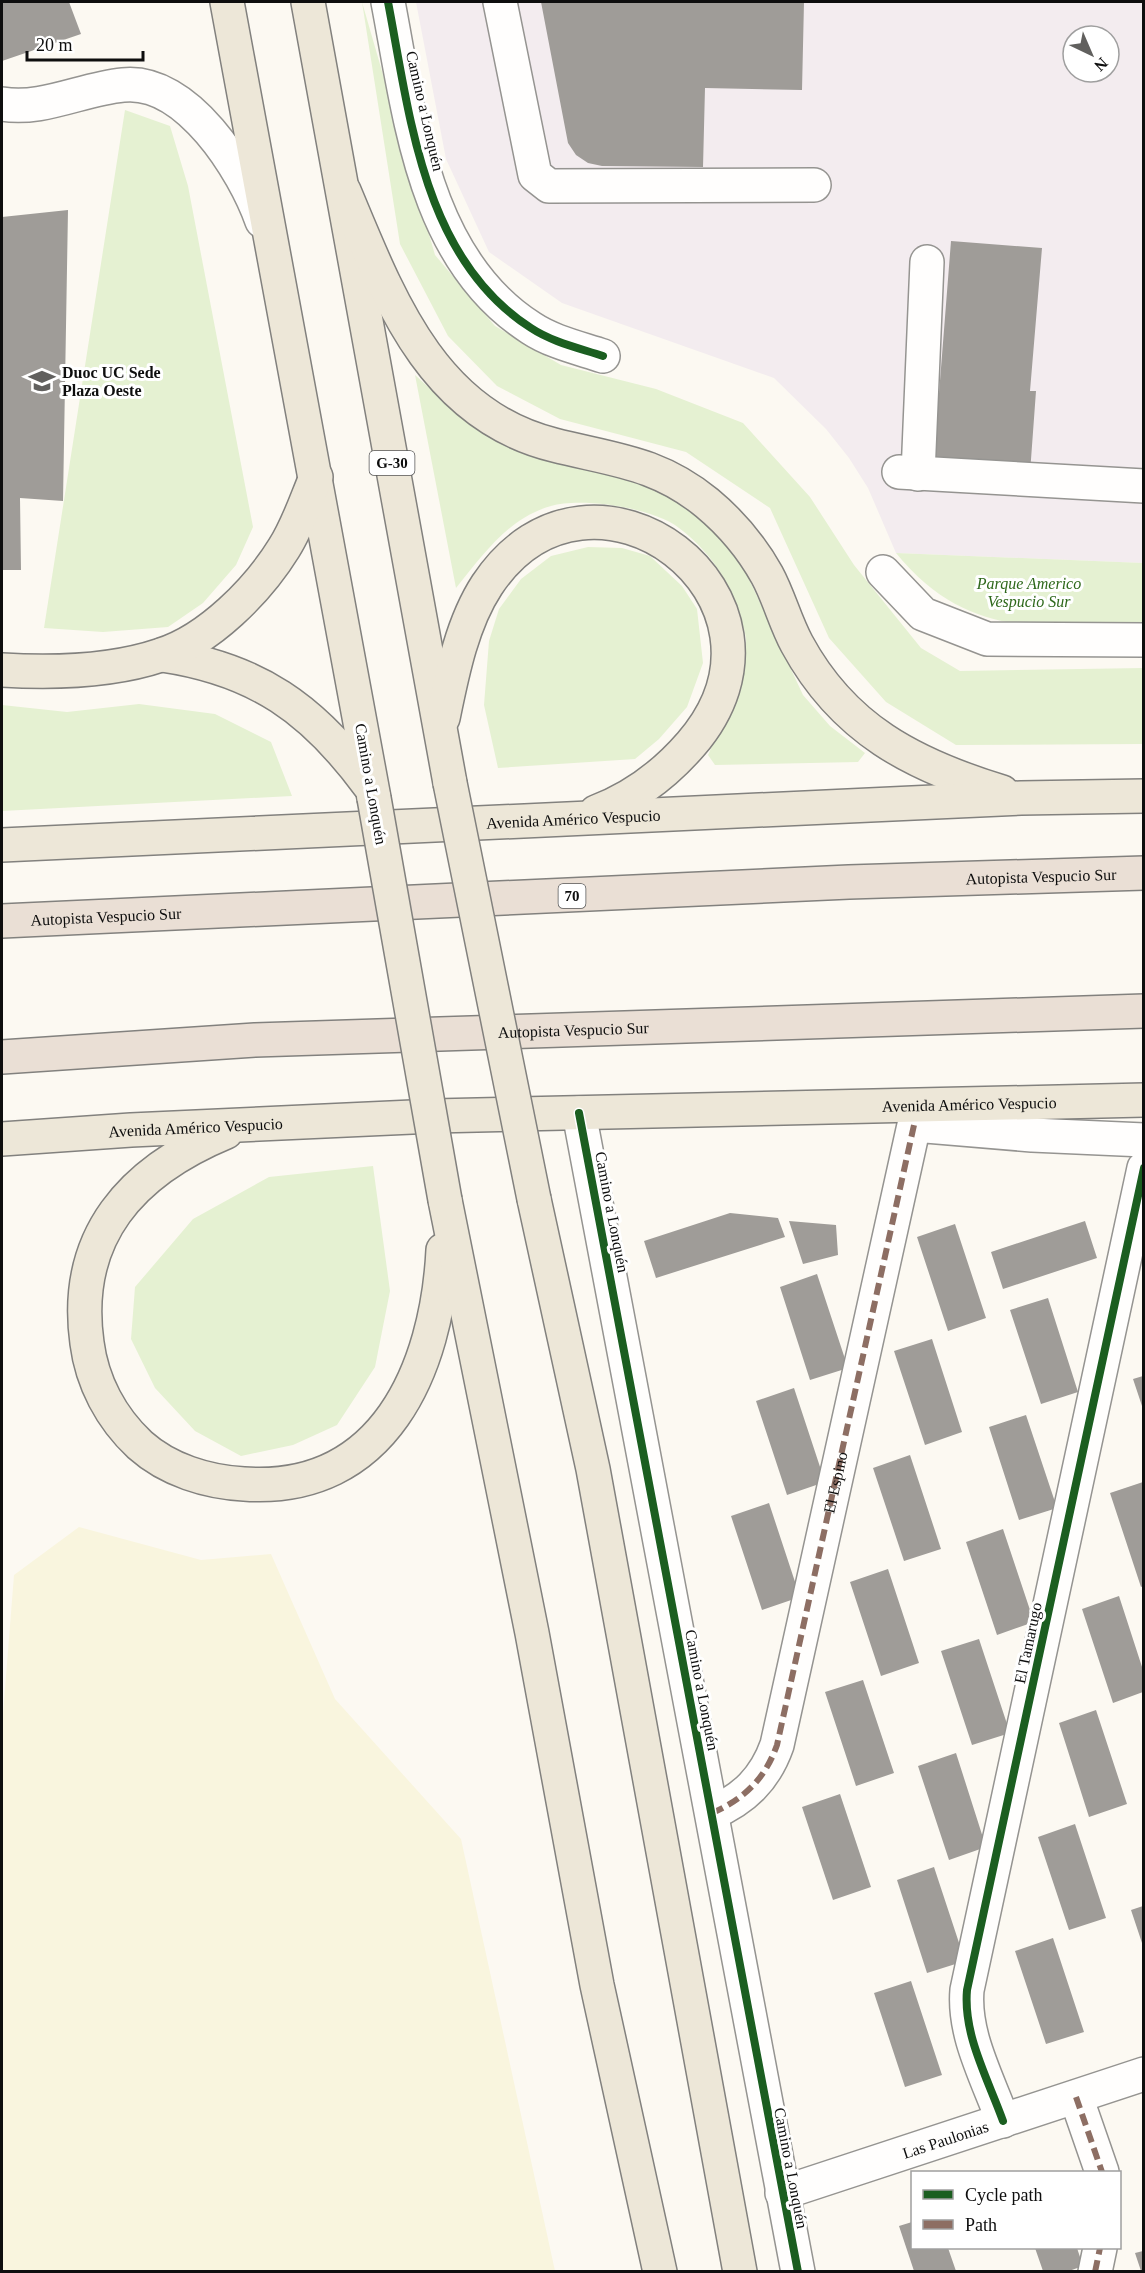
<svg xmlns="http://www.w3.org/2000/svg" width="1145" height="2273" viewBox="0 0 1145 2273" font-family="'Times New Roman',serif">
<rect width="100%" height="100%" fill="#fcf9f2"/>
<path fill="#f3ecef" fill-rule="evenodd" d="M416,2H1143V563L896,553L868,488L849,458L826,429L774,378L562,303L489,252L446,159ZM1073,36H1109V72H1073Z"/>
<path fill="#f9f5de" d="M79,1527L201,1560L271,1554L335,1699L461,1839L555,2271H2V1727L14,1575Z"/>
<path fill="#e5f1d2" d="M362,2L435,255L495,326L561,365L656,389L743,423L810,497L854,565L921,648L960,671L1143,668V744L956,745L886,702L829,638L770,508L686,452L560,419L497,386L448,336L400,244Z
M125,110L170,126L188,186L253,527L236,565L203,603L168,627L103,632L44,628Z
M415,375L447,404L502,442L641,482L697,513L741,562L803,695L830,726L865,753L858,762L715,765L708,755C725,719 746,684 746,643C747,634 741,622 738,612C729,579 707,549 679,528C654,508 582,497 551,506C508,518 483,555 456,588Z
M588,547L622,548L650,556L682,586L697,609L703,663L687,707L659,739L635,759L498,768L484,705L489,641L499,609L521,579L551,556Z
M896,553L1143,563V627C1042,626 967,640 896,553Z
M139,704L215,714L271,742L292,796L2,811V705L67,712Z
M373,1166L390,1291L375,1367L337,1425L293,1445L241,1456L195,1431L155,1388L131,1339L135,1287L193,1219L269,1177Z"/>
<path fill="#9f9c98" d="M2,2H69L81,34L2,61Z
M541,2H804L802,90L705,88L703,167L602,166L588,163L576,155L568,143Z
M68,210L63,501L20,498L21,570H2V217Z
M951,241L1042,248L1030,391H1036L1030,473L934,457Z
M730,1213L778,1218L785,1237L656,1278L644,1241Z
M789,1221L836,1225L838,1255L803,1264Z
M1085,1221L1097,1258L1003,1289L991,1252Z
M955,1224L986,1318L948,1331L917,1237Z
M817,1274L848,1368L810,1380L780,1287Z
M1048,1298L1078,1392L1041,1404L1010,1310Z
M932,1339L962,1432L925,1445L894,1351Z
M1143,1376V1409L1133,1379Z
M794,1388L825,1482L787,1495L756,1401Z
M1026,1415L1057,1508L1019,1520L989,1427Z
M910,1455L941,1549L904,1561L873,1468Z
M1143,1482V1586L1141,1587L1110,1493Z
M769,1503L800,1597L762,1610L731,1516Z
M1003,1529L1034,1622L997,1635L966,1542Z
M888,1569L919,1663L881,1676L850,1582Z
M1119,1596L1143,1670V1692L1113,1703L1082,1609Z
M979,1639L1010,1733L972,1745L941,1651Z
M863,1680L894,1773L856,1786L825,1692Z
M1096,1710L1127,1804L1089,1817L1059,1723Z
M956,1753L986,1847L949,1860L918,1766Z
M840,1794L871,1887L833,1900L802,1807Z
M1075,1824L1106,1918L1069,1930L1038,1837Z
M934,1867L965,1961L927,1973L897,1880Z
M1143,1906V1946L1131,1910Z
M1053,1938L1084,2032L1046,2044L1015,1951Z
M911,1981L942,2075L905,2087L874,1993Z
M912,2222V2247L948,2248L956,2271H914L899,2226Z
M1035,2248H1077L1083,2266L1069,2271H1043Z
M1143,2251V2271H1141L1135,2253Z"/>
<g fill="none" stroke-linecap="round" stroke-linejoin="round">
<g stroke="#959491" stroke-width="36">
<g id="minor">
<path d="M388,2C410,116 423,259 531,328C552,342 579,348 603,356"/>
<path d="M500,2L535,175L549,186L814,185"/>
<path d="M2,104C42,111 82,89 123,85C187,78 244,170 262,221"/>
<path d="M899,472L1144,486"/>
<path d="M918,474L927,262"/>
<path d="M883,572L923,614L987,639L1144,640"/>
<path d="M579,1113L798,2272"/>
<path d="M712,1813C744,1799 765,1779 777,1745L914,1125L1032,1135L1144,1140"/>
<path d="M1076,2097L1102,2172"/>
<path d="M1003,2121C988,2079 963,2035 967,1990L1144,1168"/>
<path id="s1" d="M782,2193L1144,2074"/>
<path d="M1095,2272L1100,2248"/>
</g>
</g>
<g stroke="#82817e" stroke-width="36">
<g id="major">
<path d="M227,2L374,798"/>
<path d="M308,2L450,783"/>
<path d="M344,191C388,296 431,415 554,445C613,460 657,462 707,503C731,523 752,548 767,575C779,597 785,622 797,644C843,729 913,765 1002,792"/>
<path d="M162,655C257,669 313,709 369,785"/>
<path d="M2,670C53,673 111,672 161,655C209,640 258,590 284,548C298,526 306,501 316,477"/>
<path d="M443,718C452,674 462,623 487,585C591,428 817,598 691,744C665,774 633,798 596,812"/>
<path id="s2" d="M2,845L1021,798L1144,796"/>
<path d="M226,1132C132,1171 72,1236 87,1343C92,1382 111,1418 140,1445C168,1470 207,1482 244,1484C384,1494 437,1369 443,1250"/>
<path id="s3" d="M2,1139L131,1130L434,1116L1144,1100"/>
<path d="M534,1199L593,1469L740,2272"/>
<path d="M445,1200L532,1633L597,1985L660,2272"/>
</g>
</g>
<g stroke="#82817e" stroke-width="36">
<g id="highway">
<path id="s4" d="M2,921L849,882L1144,873"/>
<path id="s5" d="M2,1057L255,1040L1144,1011"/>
</g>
</g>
<use href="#minor" stroke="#fffefd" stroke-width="33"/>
<use href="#major" stroke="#ede7d8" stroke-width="33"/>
<use href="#highway" stroke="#eadfd5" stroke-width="33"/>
<g stroke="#82817e" stroke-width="36" stroke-linecap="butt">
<path id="major-bridge" d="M450,783L534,1199
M374,798L445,1200"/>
</g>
<use href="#major-bridge" stroke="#ede7d8" stroke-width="33"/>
<g stroke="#8d6e63" stroke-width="6" stroke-dasharray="12 6" stroke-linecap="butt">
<path id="s6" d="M712,1813C744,1799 765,1779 777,1745L914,1125"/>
<path d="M1076,2097L1102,2172"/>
<path d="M1095,2272L1100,2248"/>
</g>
<g stroke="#fff" stroke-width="11">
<path id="cycleway" d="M388,2C410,116 423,259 531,328C552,342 579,348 603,356
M579,1113L798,2272
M1003,2121C988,2079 963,2035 967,1990L1144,1168"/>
</g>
<use href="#cycleway" stroke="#1b5e20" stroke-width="8"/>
</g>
<defs>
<g id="university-bare" transform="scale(2.07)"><path d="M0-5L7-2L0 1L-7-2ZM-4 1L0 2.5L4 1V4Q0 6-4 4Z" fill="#61605e" stroke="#fff" stroke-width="2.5" paint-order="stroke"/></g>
</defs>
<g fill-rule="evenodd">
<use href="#university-bare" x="42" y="381"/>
</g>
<g text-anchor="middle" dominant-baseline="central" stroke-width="6" stroke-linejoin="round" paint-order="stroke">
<g fill="#fff" stroke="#565656" stroke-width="1.5">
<rect x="369.5" y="451" width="45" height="24" rx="4.5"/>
<rect x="558.5" y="884" width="27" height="24" rx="4.5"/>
</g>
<g font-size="15" font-weight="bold" fill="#0e0e0e">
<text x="392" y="463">G-30</text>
<text x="572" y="896">70</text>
</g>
<g font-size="16" fill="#0e0e0e" stroke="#fff">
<text transform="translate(425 111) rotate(77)">Camino a Lonquén</text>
<text transform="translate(371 784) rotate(80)">Camino a Lonquén</text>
<text stroke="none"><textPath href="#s2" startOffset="572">Avenida Américo Vespucio</textPath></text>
<text stroke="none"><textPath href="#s4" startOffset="1040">Autopista Vespucio Sur</textPath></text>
<text stroke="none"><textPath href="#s4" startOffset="104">Autopista Vespucio Sur</textPath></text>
<text stroke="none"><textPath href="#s5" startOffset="572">Autopista Vespucio Sur</textPath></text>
<text stroke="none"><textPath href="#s3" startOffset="968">Avenida Américo Vespucio</textPath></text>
<text stroke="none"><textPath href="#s3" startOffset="194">Avenida Américo Vespucio</textPath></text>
<text transform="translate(612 1212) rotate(79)">Camino a Lonquén</text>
<text stroke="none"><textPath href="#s6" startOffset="366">El Espino</textPath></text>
<text transform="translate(1028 1643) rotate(-78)">El Tamarugo</text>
<text transform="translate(702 1690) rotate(79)">Camino a Lonquén</text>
<text stroke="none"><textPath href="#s1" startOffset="172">Las Paulonias</textPath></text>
<text transform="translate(791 2168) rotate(79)">Camino a Lonquén</text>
</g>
<g font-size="16" font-weight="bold" fill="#0e0e0e" stroke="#fff" text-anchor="start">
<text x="62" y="372">Duoc UC Sede<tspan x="62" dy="18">Plaza Oeste</tspan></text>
</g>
<g font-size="16" font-style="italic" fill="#2e681b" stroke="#fff">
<text x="1029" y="583">Parque Americo<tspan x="1029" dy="18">Vespucio Sur</tspan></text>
</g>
</g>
<rect width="1145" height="2273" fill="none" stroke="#0e0e0e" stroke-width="6"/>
<rect x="911" y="2171" width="210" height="78" fill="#ffffff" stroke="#9f9f9f" stroke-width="1.5"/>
<rect x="923" y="2190" width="30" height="9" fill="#1b5e20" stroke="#9f9f9f" stroke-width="1.5"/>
<text x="965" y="2201" font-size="18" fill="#0e0e0e">Cycle path</text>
<rect x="923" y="2220" width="30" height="9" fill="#8d6e63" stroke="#9f9f9f" stroke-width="1.5"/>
<text x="965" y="2231" font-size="18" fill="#0e0e0e">Path</text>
<g transform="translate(1091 54) rotate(136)"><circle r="28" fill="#ffffff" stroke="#9f9f9f" stroke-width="1.5"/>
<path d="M0-4.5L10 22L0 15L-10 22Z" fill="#61605e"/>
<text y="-9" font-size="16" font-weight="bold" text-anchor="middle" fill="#0e0e0e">N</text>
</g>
<path d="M27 51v9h116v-9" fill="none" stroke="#0e0e0e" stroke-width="3"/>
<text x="36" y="51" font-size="18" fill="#0e0e0e" stroke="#ffffff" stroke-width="4.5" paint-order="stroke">20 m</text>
</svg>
